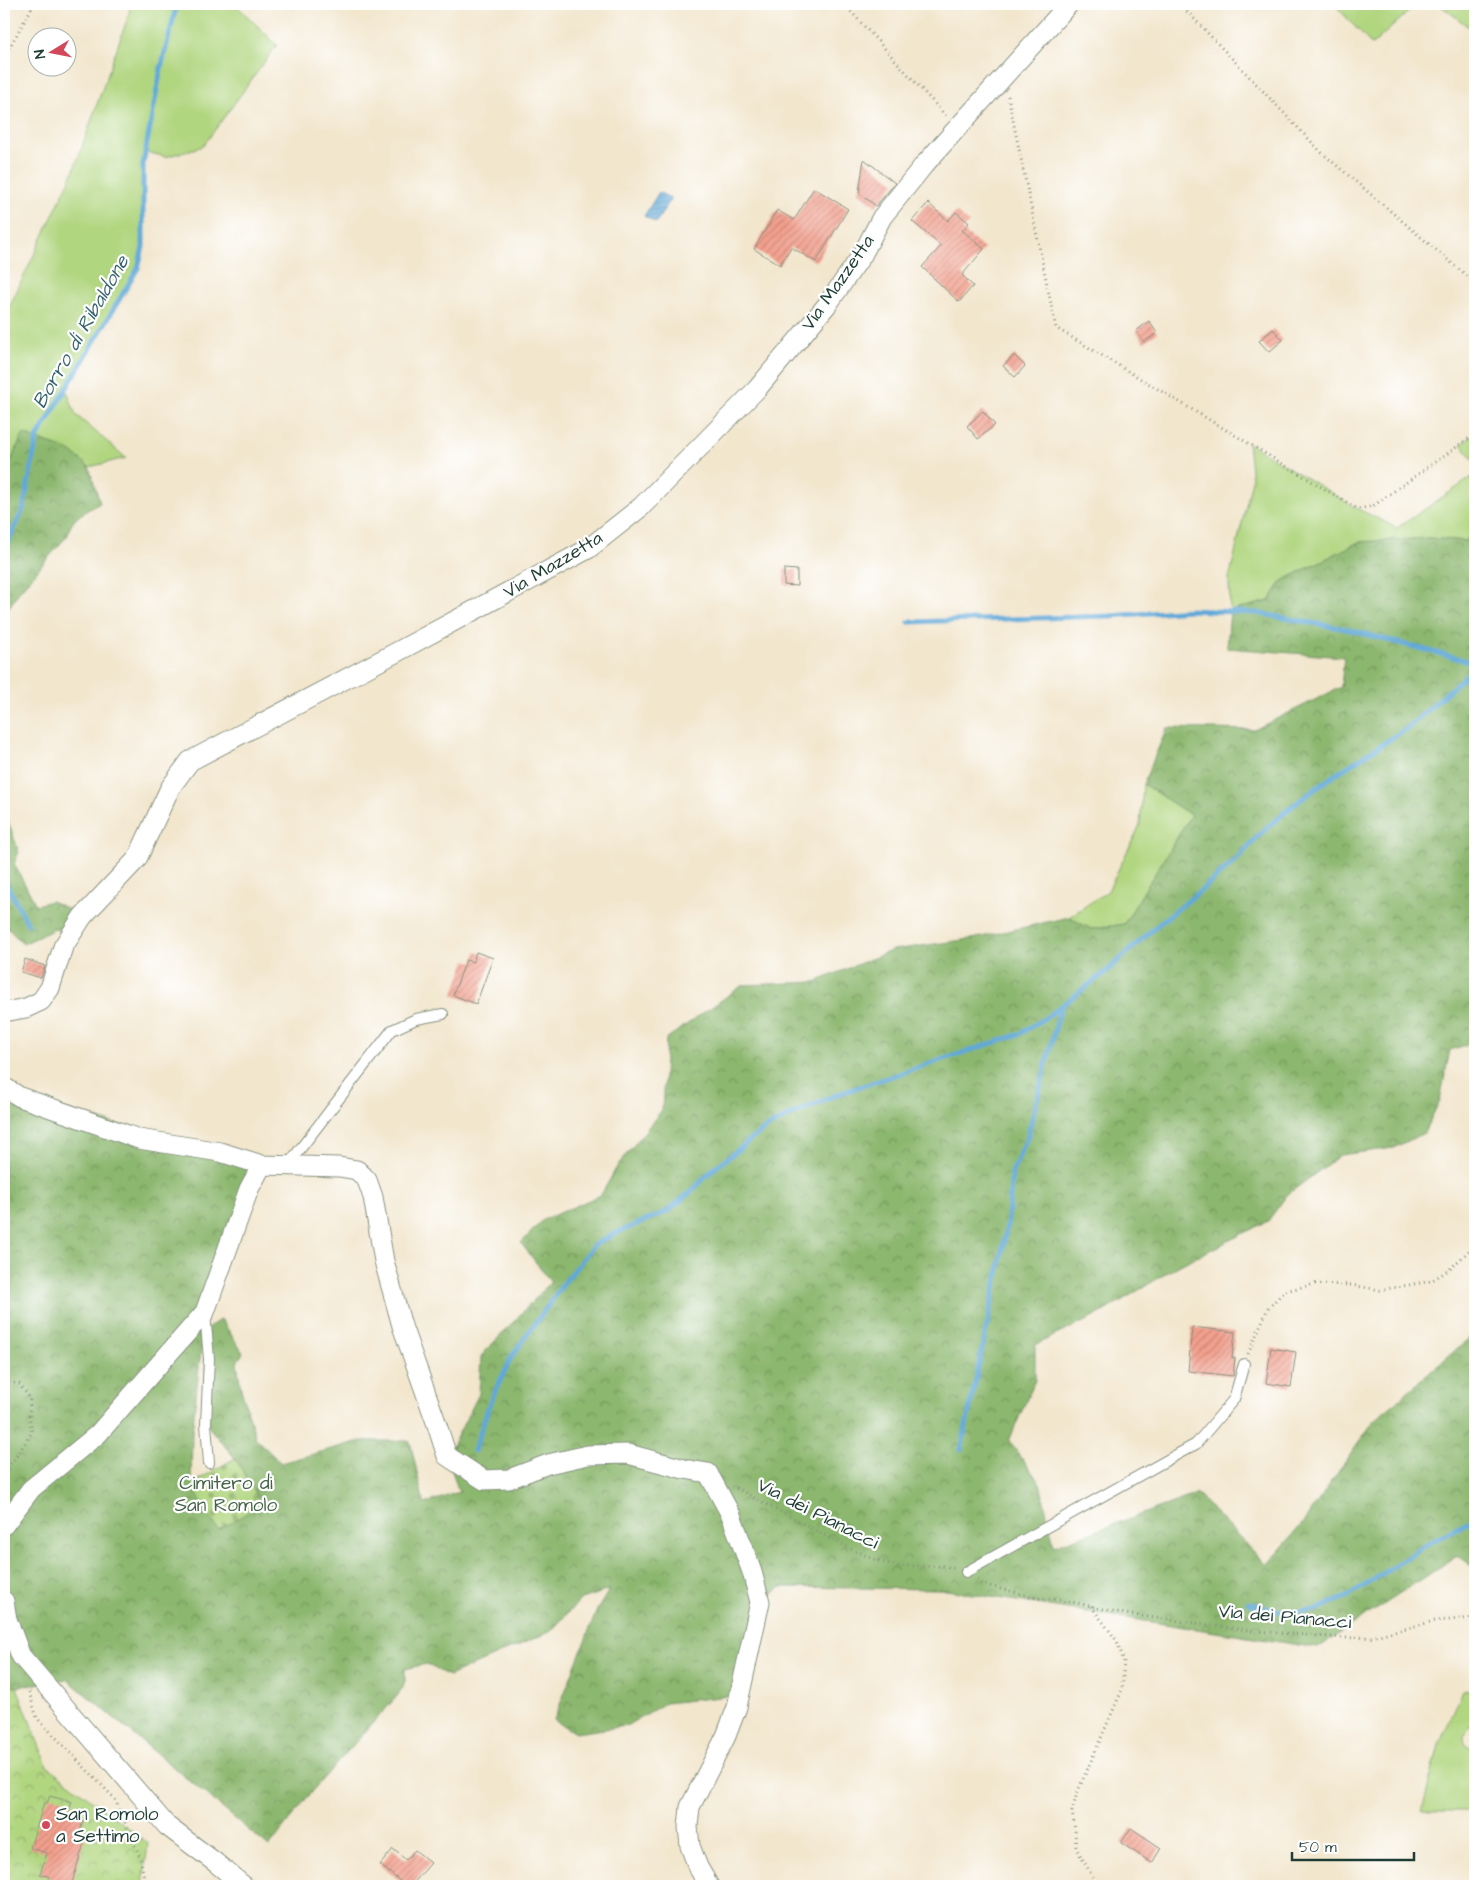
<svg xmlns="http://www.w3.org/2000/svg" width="1479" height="1890" viewBox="0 0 1479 1890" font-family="'Architects Daughter',sans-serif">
<defs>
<pattern id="forest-crowns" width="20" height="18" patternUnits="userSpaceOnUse" patternTransform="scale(1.25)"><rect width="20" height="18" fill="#8cb76e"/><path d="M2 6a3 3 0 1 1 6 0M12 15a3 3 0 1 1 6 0" fill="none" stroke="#72965b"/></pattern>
<pattern id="cemetery-stones" width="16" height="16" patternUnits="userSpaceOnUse" patternTransform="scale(1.25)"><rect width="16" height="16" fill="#b1d680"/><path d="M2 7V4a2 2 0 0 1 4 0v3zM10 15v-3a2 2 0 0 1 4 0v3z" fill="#8faf6a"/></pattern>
<pattern id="park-crowns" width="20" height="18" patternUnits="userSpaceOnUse" patternTransform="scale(1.25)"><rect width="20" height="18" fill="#b1d680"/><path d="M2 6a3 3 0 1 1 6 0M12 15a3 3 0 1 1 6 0" fill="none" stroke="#8faf6a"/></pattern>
<pattern id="water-rules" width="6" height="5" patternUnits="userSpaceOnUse" patternTransform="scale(1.25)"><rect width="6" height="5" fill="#61a9d8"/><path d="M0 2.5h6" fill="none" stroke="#4f8bb0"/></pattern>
<pattern id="building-hatch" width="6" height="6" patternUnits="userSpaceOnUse" patternTransform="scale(1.25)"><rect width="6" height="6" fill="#f4a08e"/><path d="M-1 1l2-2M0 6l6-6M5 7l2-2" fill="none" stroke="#c58475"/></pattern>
</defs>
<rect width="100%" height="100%" fill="#fff"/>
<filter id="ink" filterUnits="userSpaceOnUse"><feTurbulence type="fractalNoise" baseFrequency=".02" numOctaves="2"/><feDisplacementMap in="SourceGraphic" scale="10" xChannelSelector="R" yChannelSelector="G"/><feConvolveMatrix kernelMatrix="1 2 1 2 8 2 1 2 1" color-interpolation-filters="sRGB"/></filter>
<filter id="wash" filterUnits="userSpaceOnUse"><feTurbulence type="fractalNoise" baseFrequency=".0096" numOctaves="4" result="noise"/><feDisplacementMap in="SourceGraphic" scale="20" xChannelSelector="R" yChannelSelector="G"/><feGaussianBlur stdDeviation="1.12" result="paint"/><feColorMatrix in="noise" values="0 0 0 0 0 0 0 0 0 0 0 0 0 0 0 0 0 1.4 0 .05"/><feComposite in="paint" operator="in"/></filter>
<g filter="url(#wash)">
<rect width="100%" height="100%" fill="#f2e6cd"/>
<path fill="#b1d680" stroke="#688a5a" d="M130,4H235L277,45L203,146L166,157L146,152L143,164V247L138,268L130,284L66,389L76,415L126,458L89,467L70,451L23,434L4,477V318L72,175L129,14Z
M1334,4H1417L1372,45Z
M1439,4H1475V32Z
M1475,434V462L1461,444Z
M1248,443L1358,509L1397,528L1475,475V525L1467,541L1429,538L1359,542L1282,581L1269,601L1230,611L1229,579L1252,480Z
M1143,784L1191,815L1124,924L1091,929L1069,917L1108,891L1140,825Z
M1475,1689V1724L1470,1727L1464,1736L1465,1743L1471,1747H1475V1811H1422L1439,1745L1463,1690Z"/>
<path fill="url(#forest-crowns)" stroke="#567a51" d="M23,434L70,451L89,467L100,503C86,511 70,518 68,535L21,589L4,615V477Z
M1475,525V1042L1450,1050L1440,1100L1424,1133L1393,1148L1340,1155L1287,1195L1268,1221L1180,1265L1096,1316L1035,1345V1380L1009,1441L1040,1483L1054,1546L1197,1494L1267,1565L1303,1523L1373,1422L1475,1333V1568L1457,1555L1318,1648L940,1589L781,1587L760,1602L738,1695L665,1703L626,1726L575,1733L554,1720L597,1610L609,1590L581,1599L551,1631L449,1676L426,1664L405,1669V1681L398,1695L312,1791L269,1847L67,1679L17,1687L4,1683V1112L20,1097L262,1165L205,1312L192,1433L191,1483L218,1530L262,1504L235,1458L206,1424V1329L221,1319L243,1353L237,1362L241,1389L256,1439L281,1463L360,1441H410L424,1504L459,1492L447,1456L479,1394L481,1356L551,1282L521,1243L543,1220L601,1195L618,1165L662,1110L666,1039L743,985L815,982L893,950L977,938L1069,917L1091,929L1124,924L1191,815L1143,784L1167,728L1254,730L1341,687L1344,657L1227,648L1230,611L1269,601L1282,581L1359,542L1429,538L1467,541Z
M4,810L19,852L14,864L36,905L51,901L83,916L69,937L55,929L23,944L4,924Z"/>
<path fill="url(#cemetery-stones)" stroke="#688a5a" d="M235,1458L262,1504L218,1530L191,1484Z"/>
<path fill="url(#park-crowns)" stroke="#688a5a" d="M4,1683L17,1687L47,1766L148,1843L143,1886H4Z"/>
<path fill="url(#water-rules)" stroke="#407386" d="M659,192L671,199L656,223L644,216Z"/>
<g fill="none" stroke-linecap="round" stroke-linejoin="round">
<path stroke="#61a9d8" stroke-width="5" d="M4,550L23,510L37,438L138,268L143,247V164L161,68L177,4
M909,622L1110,616L1190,610L1256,613L1346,629L1475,663
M4,880L28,924
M961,1450L999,1268L1008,1219L1012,1172L1027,1138L1061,1006
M474,1451L490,1402L512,1356L564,1283L594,1245L614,1234L668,1211L693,1190L711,1171L763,1130L789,1116L838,1094L1020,1034L1048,1016L1107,971L1161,922L1199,892L1234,862L1261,833L1291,807L1333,776L1409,727L1475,667
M1249,1603L1286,1613L1315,1610L1349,1596L1427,1544L1475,1519"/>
</g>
<g id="blocks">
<path fill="url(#building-hatch)" d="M864,159L895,183L876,206L859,193Z
M814,188L848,209L816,262L791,247L780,265L754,249L777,210L794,220Z
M928,203L948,221L956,212L969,223L962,230L984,249L962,275L973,286L959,302L922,267L941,246L912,221Z
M1149,321L1157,333L1144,342L1136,331Z
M1273,329L1283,340L1269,352L1259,341Z
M1014,355L1025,366L1015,377L1003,366Z
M983,411L995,425L978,439L967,426Z
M784,569L797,570V586L784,585Z
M476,952L493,958L476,1004L453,995L466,960L473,962Z
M25,959L45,966L41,978L21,972Z
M1192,1327L1235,1332L1232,1358H1235L1233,1376L1188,1371Z
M1271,1348L1296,1352L1291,1387L1266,1383Z
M50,1796L72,1802L69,1810L85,1815L78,1837L85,1840L71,1886H46L50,1877L40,1874L47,1853L30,1848L44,1803H47Z
M1131,1828L1161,1848L1152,1863L1121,1843Z
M393,1849L406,1860L415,1850L431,1863L411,1886H406L380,1865Z"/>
</g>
</g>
<g filter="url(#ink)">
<use href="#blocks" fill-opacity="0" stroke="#889280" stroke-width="1"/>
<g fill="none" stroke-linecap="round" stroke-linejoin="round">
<g stroke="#889280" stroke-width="12">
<path id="service" d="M287,1166L392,1030L416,1019L443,1014
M205,1313L209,1359L206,1424L209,1463
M966,1572L1196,1444L1234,1399L1244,1364"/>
</g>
<g stroke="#889280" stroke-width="21">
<path id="minor" d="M4,1012L26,1008L41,1001L50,988L63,947L83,916L137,859L170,788L190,761L395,653L588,549L641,507L757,389L827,305L862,255L882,217L924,165L1069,4
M4,1087L20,1097L139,1139L220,1152L262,1165L339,1167L357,1170L367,1180L373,1197L384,1261L402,1326L436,1422L447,1456L484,1480L509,1479L548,1464L588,1455L628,1454L684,1469L708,1473L731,1515L752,1572L760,1602L737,1707L726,1736L690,1807L688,1827L690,1846L698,1867L709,1886
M4,1525L31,1489L98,1434L205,1312L249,1189L262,1165
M4,1601L7,1619L21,1656L167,1826L216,1863L244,1886"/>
</g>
<path stroke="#889280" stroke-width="3" stroke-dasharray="1 4" stroke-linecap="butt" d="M844,4L946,116
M1180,4L1321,152L1475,283
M4,57L34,4
M1008,96L1056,328L1358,509L1373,506L1475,434
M1248,1354L1268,1308L1285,1291L1315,1284L1351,1285L1380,1290L1431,1281L1450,1269L1475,1245
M4,1381L19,1384L30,1398L29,1416L32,1432L17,1456L4,1471
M736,1488L847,1547L873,1559L899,1566H944L956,1569
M977,1580L982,1584L1037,1598L1063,1600L1126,1614L1255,1631L1344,1638L1371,1637L1435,1621L1475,1618
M1091,1606L1117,1641L1124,1661L1122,1690L1077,1793L1072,1812L1075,1830L1076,1848L1098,1886
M29,1692L37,1718L115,1799L140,1857L145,1883
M145,1883L164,1886
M141,1886L145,1883
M200,1886L215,1884"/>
<use href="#service" stroke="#fff" stroke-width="10"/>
<use href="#minor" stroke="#fff" stroke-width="19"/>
</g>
</g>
<circle fill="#d1495b" stroke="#fff" stroke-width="2" cx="46" cy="1825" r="5"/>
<g text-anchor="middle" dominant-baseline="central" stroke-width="4.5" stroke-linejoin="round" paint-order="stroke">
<g font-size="19" fill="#1f3d34" stroke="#fff">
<text transform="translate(838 283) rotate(-55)">Via Mazzetta</text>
<text transform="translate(553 565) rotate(-31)">Via Mazzetta</text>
<text transform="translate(818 1514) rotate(27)">Via dei Pianacci</text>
<text transform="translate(1285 1617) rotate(5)">Via dei Pianacci</text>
</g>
<g font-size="19" fill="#446347" stroke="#fff">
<text x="226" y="1483">Cimitero di<tspan x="226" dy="22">San Romolo</tspan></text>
</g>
<g font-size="19" fill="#1f3d34" stroke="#fff" text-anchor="start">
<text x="56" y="1814">San Romolo<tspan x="56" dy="22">a Settimo</tspan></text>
</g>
<g font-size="20" font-style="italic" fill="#36636d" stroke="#fff">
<text transform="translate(81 332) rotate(-60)">Borro di Ribaldone</text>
</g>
</g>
<rect width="1479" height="1890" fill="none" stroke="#fff" stroke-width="20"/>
<g transform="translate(52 52) rotate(260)"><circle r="24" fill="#ffffff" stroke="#a5b1ae"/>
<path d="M0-4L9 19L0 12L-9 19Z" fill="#d1495b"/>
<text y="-8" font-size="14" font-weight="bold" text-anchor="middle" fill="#1f3d34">N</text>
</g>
<path d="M1292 1852v8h122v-8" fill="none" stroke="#1f3d34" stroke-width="2.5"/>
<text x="1299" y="1852" font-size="15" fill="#1f3d34" stroke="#ffffff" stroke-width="4" paint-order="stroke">50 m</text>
</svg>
